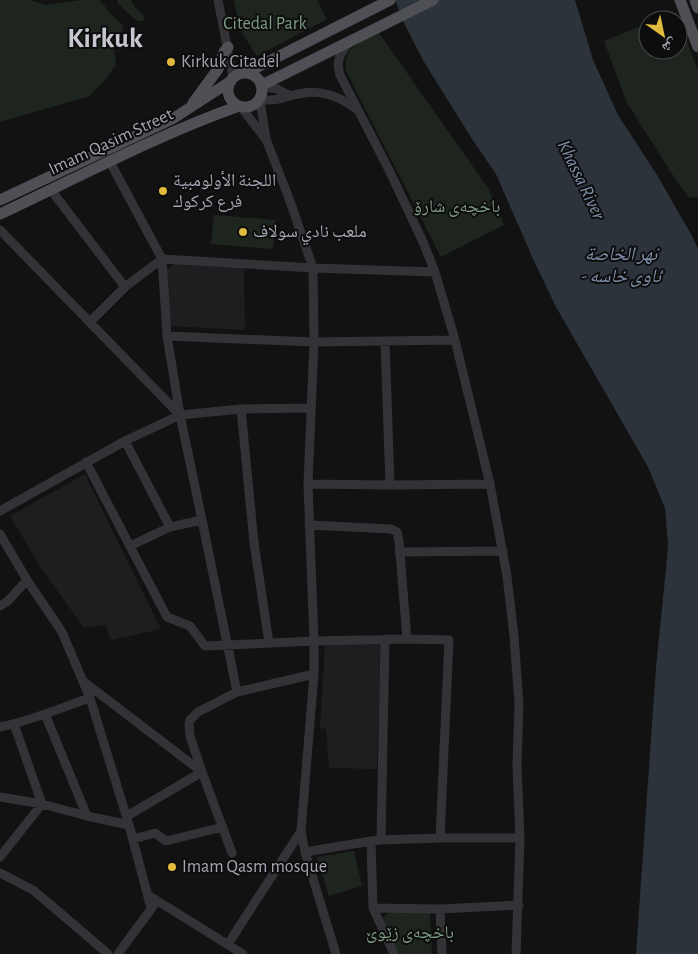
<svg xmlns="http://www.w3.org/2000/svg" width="698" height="954" viewBox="0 0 698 954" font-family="'Alegreya Sans','Noto Naskh Arabic',sans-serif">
<rect width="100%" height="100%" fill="#121213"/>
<path fill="#1e1e20" d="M176,262L244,267L245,330L169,326L166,271Z
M85,474L123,552L161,629L111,640L106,625L84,628L41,568L10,516Z
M380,644L379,712L377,769L329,768L326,729L320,728L325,645Z"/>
<path fill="#1e251f" d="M0,0H30L45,5L82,0H100L109,12L122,24L123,32L113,41L116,64L108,76L90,96L0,122Z
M117,0H131C134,6 137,11 143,14L144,21H137L118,4Z
M234,0H317L327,19L259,55H256L240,29Z
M676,12L698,71V197L689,198L668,168L626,101L604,41L648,23V50H678V20H656Z
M379,33L488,188L504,225L441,257L346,71C343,46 360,42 379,33Z
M214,215L276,220L273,249L211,244Z
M354,851L362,886L329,896L317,857Z
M430,911L432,954H397L382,919L388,913L391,912Z"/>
<path fill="#2c333a" d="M395,0H575L593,60L618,115L657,175L692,236L698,249V954H636L656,667L666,569L668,545L665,508L648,467L556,307L534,261L496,174L472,139L424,62L403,21Z"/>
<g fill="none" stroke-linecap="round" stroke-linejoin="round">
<path stroke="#333337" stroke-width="9" d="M218,0L233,77
M348,44C339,54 336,62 340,75L390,172L423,242L435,272L455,340L490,484L507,576L514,636L519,704L517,766L520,838L516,954
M263,86L277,89L290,96
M260,99C277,102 283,97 298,94C319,89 340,96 356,109
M260,100L266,139L290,201L313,268L314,342L308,484L314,641V674L301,831L305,852L336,954
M241,107L264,137
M110,162L162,259L167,336L180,415L202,520L237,692
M51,190L125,287
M0,230L180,415
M90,322L125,287L162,259L313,268L435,272
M167,336L314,342L455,340
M385,341L390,485
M241,409L254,543L269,643
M125,441L170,527
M86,462L167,617L190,626L205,646L314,641L407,639L449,640L440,838H520
M308,484L390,485L490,484
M0,511L125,441L180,415L241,409L311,408
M309,525L391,529L397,532L399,541L407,639
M0,534L27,580L62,632L90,698L129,825
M130,546L170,527L202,520
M399,552L503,551
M0,606L8,601L27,580
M385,639L381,840L371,841L373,908L394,954
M83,681L202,772L127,816
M45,714L87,816
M0,727C31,721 60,708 90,698
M0,797L42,804L87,816L129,825L151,908
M133,839L155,833L166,841L223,827
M381,840L440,838
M305,852L371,841
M232,853L202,772L190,736L189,724L190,720L198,712L237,692L314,674
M0,857L42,804L14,724
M0,873L33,890L86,935L108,954
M148,895L243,954
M373,908L440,909L519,905
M440,909L442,954
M228,944L301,831
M118,954L154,905"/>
<path stroke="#4f5056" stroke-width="11" d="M680,0L698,47
M695,0L698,8
M228 90a17 17 0 1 1 34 0a17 17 0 1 1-34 0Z
M246,73L390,0
M262,85L433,0
M193,103L218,69L224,52L228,47
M0,200L174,118L231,81
M0,214C79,177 157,135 239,106"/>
</g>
<g fill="#e0ba3d" stroke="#0d0d0e" stroke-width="2">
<circle cx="171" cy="62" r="5"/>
<circle cx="163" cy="191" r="5"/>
<circle cx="243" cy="232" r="5"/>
<circle cx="172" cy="867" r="5"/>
</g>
<g text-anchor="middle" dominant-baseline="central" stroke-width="4" stroke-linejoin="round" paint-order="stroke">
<g font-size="18" fill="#7d9c82" stroke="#0d0d0e">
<text x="265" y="24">Citedal Park</text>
<text x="457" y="207">باخچەی شارۆ</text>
<text x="410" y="933">باخچەی زێوێ</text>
</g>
<g font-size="18" fill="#a4a7b2" stroke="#0d0d0e" text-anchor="start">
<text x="181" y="62">Kirkuk Citadel</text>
<text x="173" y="181">اللجنة الأولومبية<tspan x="173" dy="21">فرع كركوك</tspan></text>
<text x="253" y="232">ملعب نادي سولاف</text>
<text x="182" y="867">Imam Qasm mosque</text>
</g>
<g font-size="18" fill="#a4a7b2" stroke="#0d0d0e">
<text transform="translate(111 142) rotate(-25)">Imam Qasim Street</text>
</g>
<g font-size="19" font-style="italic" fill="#7e91aa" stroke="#0d0d0e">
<text transform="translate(581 180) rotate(64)">Khassa River</text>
<text x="621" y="254">نهر الخاصة<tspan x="621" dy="22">- ئاوی خاسە</tspan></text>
</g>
<g font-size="28" font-weight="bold" fill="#c5c6cf" stroke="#0d0d0e">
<text x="105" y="39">Kirkuk</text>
</g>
</g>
<g transform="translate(663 35) rotate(147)"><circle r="24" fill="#0d0d0e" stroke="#494b50"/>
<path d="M0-4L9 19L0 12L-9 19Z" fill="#e0ba3d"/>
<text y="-8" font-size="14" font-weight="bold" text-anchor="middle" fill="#a4a7b2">ش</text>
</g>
</svg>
